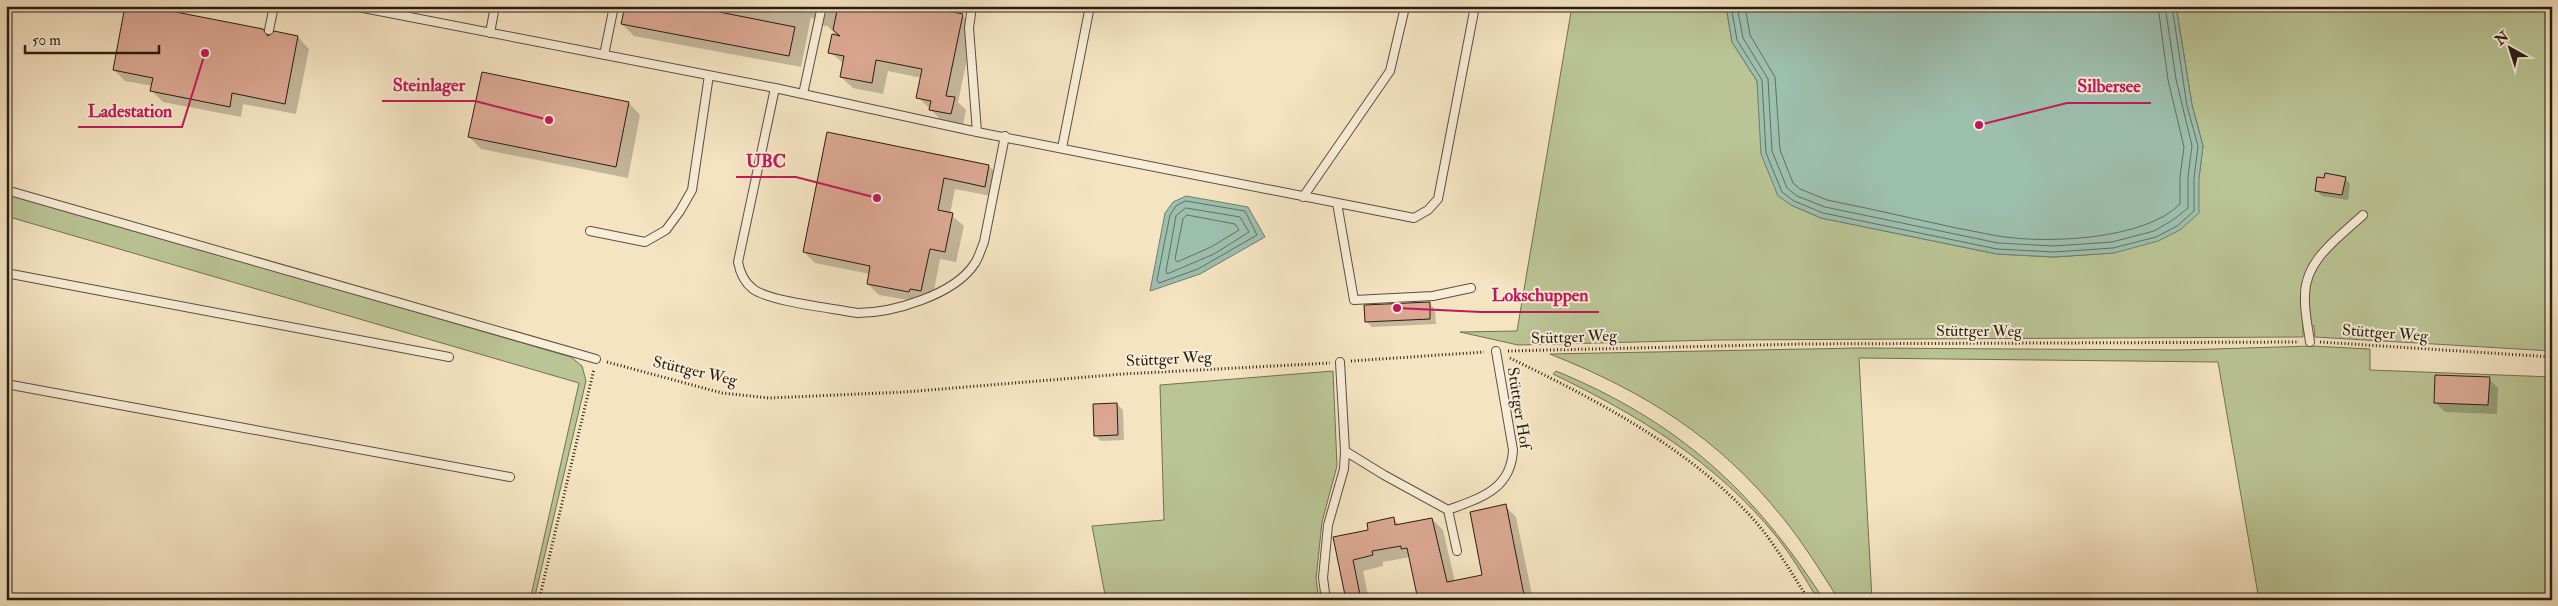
<svg xmlns="http://www.w3.org/2000/svg" width="2558" height="606" viewBox="0 0 2558 606" font-family="'IM FELL Double Pica',serif">
<rect width="100%" height="100%" fill="#f5e4c2"/>
<filter id="stains"><feTurbulence type="fractalNoise" baseFrequency=".004" numOctaves="4"/><feColorMatrix values="0 0 0 0 .2 0 0 0 0 .09 0 0 0 0 .02 0 0 0 .5 -.17"/></filter>
<radialGradient id="worn" r=".72"><stop offset=".6" stop-color="#630" stop-opacity="0"/><stop offset="1" stop-color="#630" stop-opacity=".3"/></radialGradient>
<path fill="#bac494" stroke="#727054" d="M1572,6H1726L1732,42L1757,81L1760,104L1791,205L1821,218L1997,254L2054,257L2114,253L2199,178L2203,146L2192,105L2176,6H2552V351L2315,337L2314,326H2303V337L1717,340L1518,345L1460,332L1517,331Z
M6,193L571,357L582,366L586,381L534,600H530L579,383L6,216Z
M2311,346L2370,349V370L2552,377V600H2259L2218,362L1859,358L1872,600H1839C1821,572 1804,544 1783,518C1718,437 1645,392 1550,354L1859,348L2182,350Z
M1333,371L1337,466L1322,522L1316,579L1319,600H1106L1092,526L1164,520L1160,385Z
M1556,371C1679,422 1752,489 1824,600H1818C1805,578 1792,556 1776,536C1716,462 1638,415 1553,374Z"/>
<path fill="#9dbfae" stroke="#6f7e70" d="M1726,6H2176L2192,105L2203,146L2199,178V213L2180,230L2158,241L2114,253L2054,257L1997,254L1821,218L1791,205L1778,196L1761,154L1757,81L1732,42Z
M1186,196L1248,207L1265,237L1200,274L1150,291L1165,213L1173,202Z"/>
<path fill="#0003" d="M626,6H916L962,15L974,27L958,102L966,110L963,125L942,121L918,97L922,78L888,71L883,94L853,88L841,77L844,64L830,52L834,32L826,25V27L811,17L801,67L634,36L622,24Z
M263,30L269,37H298L309,49L296,114L243,104L241,117L163,102L152,91L153,86L125,81L114,70Z
M629,103L640,115L628,178L481,149L469,137Z
M828,134L989,166L1000,177L996,197L955,189L950,214L964,226L956,262L940,259L932,301L921,300L920,302L879,295L868,284L870,274L815,263L804,252Z
M2345,178L2350,184L2348,200L2322,196L2316,190Z
M1429,303L1435,309L1436,324L1372,327L1366,321Z
M2489,379L2498,388L2497,414L2445,412L2436,403Z
M1117,404L1123,410L1124,440L1101,441L1095,435Z
M1505,506L1516,517L1533,600H1419L1410,557L1383,562V566L1363,571L1369,600H1347L1335,538L1370,531L1393,519L1400,525L1432,519L1443,530L1455,582L1484,576Z"/>
<g fill="none" stroke-linecap="round" stroke-linejoin="round">
<path stroke="#636e61" stroke-width="1" d="M1731,6L1737,40L1762,80L1766,153L1782,192L1794,201L1823,213L1997,249L2054,252L2113,248L2156,237L2177,226L2194,211V178L2198,146L2187,106L2172,6
M1737,6L1743,38L1768,79L1772,151L1787,188L1797,196L1825,207L1998,243L2054,246L2112,242L2154,231L2173,220L2188,208V177L2192,146L2176,79L2165,6
M1745,6L1750,35L1775,77L1780,150L1793,183L1800,189L1827,200C1884,211 1941,226 1998,236C2046,244 2145,240 2180,204V177L2184,147L2168,80L2158,6
M1186,201L1245,211L1257,235L1198,269L1159,283L1157,280L1170,215L1176,206Z
M1186,208L1240,217L1249,232L1214,254L1167,274L1166,271L1176,216Z
M1187,215L1235,224L1239,230L1211,247L1177,262L1175,259L1183,219Z"/>
</g>
<path fill="#dba792" stroke="#291c14" d="M125,6H145L263,29L268,36L274,31L298,36L285,104L232,93L230,107L150,91L153,78L113,70Z
M625,6H715L714,11L795,27L789,56L621,24Z
M838,6H923L963,14L946,96L955,97L951,114L929,110L931,101L916,98L922,69L876,60L872,83L840,77L844,56L828,53L832,34L840,36L833,30Z
M482,72L629,102L616,167L468,137Z
M827,132L989,165L985,187L944,178L938,210L953,213L945,252L930,249L921,291L910,289L909,292L867,284L870,266L803,252Z
M2325,173L2346,177L2342,195L2315,191L2317,177L2324,178Z
M1430,302V319L1365,322L1364,305Z
M2435,375L2490,377L2488,405L2434,403Z
M1117,403L1118,435L1094,436L1093,404Z
M1506,504L1525,600H1418L1407,548L1401,549V546L1372,551L1373,555L1353,560L1361,600H1346L1333,537L1368,530L1367,523L1394,517L1395,525L1432,518L1447,582L1482,575L1470,512Z"/>
<g fill="none" stroke-linecap="round" stroke-linejoin="round">
<g stroke="#5c4e40" stroke-width="10">
<path id="lane" d="M353,6L775,88L977,132L1414,218L1428,210L1438,199L1475,6
M972,6L969,28L977,132
M269,30L274,6
M490,33L495,6
M604,55L614,6
M775,88L738,262C740,273 744,282 753,289C771,302 832,308 857,313C892,313 955,295 975,263C979,257 981,249 984,242L1005,136
M803,94L822,6
M1062,148L1090,6
M6,190L596,359
M1303,197L1390,71L1405,7L1402,6
M1337,203L1354,300L1433,296L1471,288
M590,231L645,242L666,230L680,211L692,190L709,75
M6,273L449,357
M2310,342C2308,327 2304,311 2305,295C2305,260 2339,237 2363,215
M6,384L510,477
M1345,451L1384,475L1448,510
M1457,551L1448,510C1480,498 1511,490 1513,450L1496,351
M1326,600L1323,578L1328,525L1344,469L1345,451L1340,362"/>
</g>
<path stroke="#291c14" stroke-width="3" stroke-dasharray="1 2.5" stroke-linecap="butt" d="M2320,342L2552,357
M1508,351L1802,344L2299,342
M1510,358C1598,401 1696,451 1760,527C1778,549 1793,576 1809,600
M1351,361L1484,352
M607,362L722,393L769,398L905,392L1123,374L1330,363
M539,600L594,369"/>
<use href="#lane" stroke="#f8edd7" stroke-width="8"/>
</g>
<g text-anchor="middle" dominant-baseline="central" stroke-width="4" stroke-linejoin="round" paint-order="stroke">
<g font-size="16" fill="#291c14" stroke="#f8edd7">
<text x="1979" y="331">Stüttger Weg</text>
<text transform="translate(2385 333) rotate(4)">Stüttger Weg</text>
<text transform="translate(1574 337) rotate(-2)">Stüttger Weg</text>
<text transform="translate(1169 359) rotate(-3)">Stüttger Weg</text>
<text transform="translate(695 371) rotate(13)">Stüttger Weg</text>
<text transform="translate(1519 408) rotate(81)">Stüttger Hof</text>
</g>
</g>
<path fill="none" stroke="#c2185b" stroke-width="2" d="M549 120L475 101H382M1979 125L2067 103H2151M205 53L182 127H78M877 198L796 177H736M1397 308L1481 312H1599"/>
<g fill="#c2185b" stroke="#f8edd7" stroke-width="2">
<circle cx="549" cy="120" r="5"/>
<circle cx="1979" cy="125" r="5"/>
<circle cx="205" cy="53" r="5"/>
<circle cx="877" cy="198" r="5"/>
<circle cx="1397" cy="308" r="5"/>
</g>
<g font-size="18" text-anchor="middle" font-weight="bold" fill="#c2185b" stroke="#f8edd7" stroke-width="4" stroke-linejoin="round" paint-order="stroke">
<text x="429" y="91">Steinlager</text>
<text x="2109" y="92">Silbersee</text>
<text x="130" y="117">Ladestation</text>
<text x="766" y="167">UBC</text>
<text x="1540" y="301">Lokschuppen</text>
</g>
<rect width="2558" height="606" fill="none" stroke="#f5e4c2" stroke-width="25"/>
<rect x="8" y="8" width="2543" height="591" fill="none" stroke="#291c14" stroke-width="2.5"/>
<rect x="12" y="12" width="2533" height="581" fill="none" stroke="#291c14"/>
<g transform="translate(2510 48) rotate(321)" stroke="#f8edd7" stroke-width="4" paint-order="stroke">
<path d="M0-4L9 19L0 12L-9 19Z" fill="#291c14"/>
<text y="-8" font-size="14" font-weight="bold" text-anchor="middle" fill="#291c14">N</text>
</g>
<path d="M25 45v8h134v-8" fill="none" stroke="#291c14" stroke-width="2.5"/>
<text x="32" y="45" font-size="15" fill="#291c14" stroke="#f8edd7" stroke-width="4" paint-order="stroke">50 m</text>
<rect width="100%" height="100%" filter="url(#stains)"/>
<rect width="100%" height="100%" fill="url(#worn)"/>
</svg>
